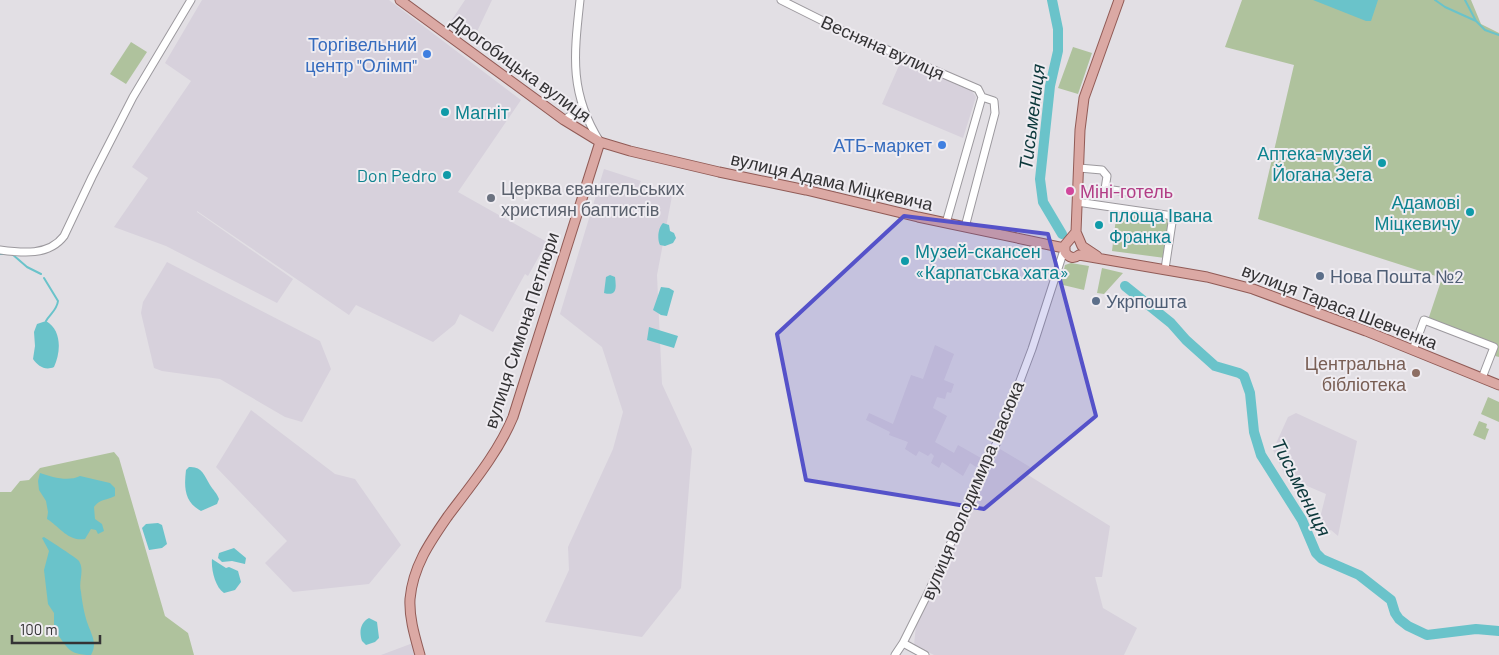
<svg xmlns="http://www.w3.org/2000/svg" width="1499" height="655" viewBox="0 0 1499 655" font-family="Barlow,sans-serif">
<rect width="100%" height="100%" fill="#e2dfe4"/>
<path fill="#d7d1dc" d="M202,0H389L521,100L458,192L547,242L528,276L525,274L493,332L460,314L455,324L433,342L356,305L349,315L197,211V212L293,279L277,303L166,246L114,227L148,178L132,167L191,81L165,63Z
M465,0H492L473,40L449,24Z
M901,61L971,90L976,97L963,138L882,104Z
M604,169L641,181L639,185L672,196L657,275L662,384L692,449L681,588L642,637L545,622L569,570L568,547L613,449L623,412L602,347L560,314Z
M167,262L320,341L331,369L302,422L285,417L220,379L162,371L154,368L141,313L143,302Z
M935,345L954,354L944,380L954,384L951,393L947,392L945,399L937,397L933,408L947,416L935,442L954,453L958,445L981,458L976,467L970,463L963,476L942,462L939,468L931,463L934,456L931,453L928,456L919,451L916,456L905,449L908,442L889,435L890,432L866,420L869,413L893,424L911,375L923,379Z
M251,410L335,474L355,479L401,545L369,584L293,592L265,563L287,541L216,467Z
M1296,413L1357,441L1338,536L1331,530L1329,531L1319,522L1326,494L1286,477L1273,450L1288,417Z
M1000,449L1030,467L1028,475L1110,526L1102,577H1095L1103,608L1137,628L1124,655H934L914,645L916,625Z
M413,643L418,655H381Z"/>
<path fill="#afc29d" d="M1242,0H1471L1481,24L1499,33V357L1495,356L1496,350L1427,323L1442,278L1258,219L1294,65L1225,47Z
M131,42L147,52L126,84L110,74Z
M1073,47L1092,53L1078,94L1058,88Z
M1117,210L1171,218L1165,258L1112,251Z
M1071,263L1089,266L1084,290L1063,285L1061,282L1065,265Z
M1102,268L1123,273L1104,294L1097,293Z
M1488,397L1499,402V422L1481,414Z
M1479,421L1487,424L1486,428L1489,429L1485,440L1473,435Z
M114,452L119,458L165,616L188,633L194,655H0V492H11L20,481L29,480L40,468Z"/>
<path fill="#6ac3ca" d="M1313,0H1378L1371,21H1366Z
M663,223L669,225L670,231L674,233L676,238L673,243L665,246L660,245C657,239 658,228 663,223Z
M610,275L615,277C616,286 618,297 604,293L606,277Z
M661,287L669,288L674,291L667,316L661,315L653,310Z
M46,321C62,330 61,352 54,367C45,371 38,366 33,359L35,346L34,332L37,324Z
M649,327L678,336L674,348L647,340Z
M189,467C202,466 204,475 210,485C213,490 217,493 219,499L217,504L201,511C184,502 184,487 186,470Z
M40,473C52,477 68,482 80,476L110,483L115,488V496C108,500 99,499 94,507L95,519L102,524L104,531L98,534L96,530L91,529L85,539C68,542 59,526 47,519L48,512L46,501L39,490L38,481Z
M158,523L162,525L167,544L162,548L149,550L142,528L146,524Z
M44,537C50,541 77,558 79,561C85,571 78,581 81,592C82,601 84,613 87,622C91,634 98,643 91,655C66,655 68,646 54,630V613L48,604L44,570L49,551L42,538Z
M234,548L246,558L245,564L232,561L222,562L218,558L219,553Z
M212,559L226,568L229,567L238,571L241,582L235,590L224,593C215,587 211,569 212,559Z
M369,618L377,622L379,638L375,642L366,645L362,641C359,632 360,623 369,618Z"/>
<g fill="none" stroke-linecap="round" stroke-linejoin="round">
<path stroke="#6ac3ca" stroke-width="2" d="M1435,0L1445,7L1476,21L1485,30L1499,35
M1465,0L1476,21
M0,254H5
M12,254L27,267L41,274
M44,278L58,301C57,310 50,314 46,321"/>
<path stroke="#6ac3ca" stroke-width="10" d="M1052,0L1058,29V51L1050,86L1040,179L1043,202L1062,234
M1125,286L1171,323L1186,340L1215,366L1239,373L1244,376L1250,393L1254,432L1261,455L1302,520L1316,553L1322,559L1359,575L1391,600L1395,613L1399,619L1408,626L1427,635L1476,629L1499,631"/>
<g stroke="#9c999e" stroke-width="9">
<path id="minor" d="M580,0C574,55 569,93 600,142
M781,0L841,30L978,89L982,97L946,223
M564,120L576,112L582,104
M1079,168L1102,170L1107,176L1105,189L1135,193
M1077,202L1173,216L1165,269
M965,227L995,113L994,101L982,97
M0,250C22,253 49,256 64,236L92,177L133,97L191,0
M1413,350L1424,320L1494,347L1482,378
M903,643L925,655
M895,655L903,643L928,593L997,442L1032,349L1064,250"/>
</g>
<g stroke="#915b56" stroke-width="11">
<path id="major" d="M400,0L564,120L600,142L630,151L719,172L806,190L918,217L1064,248
M1076,232L1065,245V252C1069,258 1074,259 1079,255L1207,277L1253,289L1366,331L1499,385
M1097,256L1082,246L1076,232L1080,130L1084,98L1119,0
M420,655C415,637 409,618 410,599C413,566 430,542 448,516C472,484 498,453 513,417L600,142"/>
</g>
<use href="#minor" stroke="#fff" stroke-width="7"/>
<use href="#major" stroke="#dba9a4" stroke-width="9"/>
</g>
<path fill="#5552c9" fill-opacity="0.2" stroke="#5552c9" stroke-width="4" stroke-linejoin="round" d="M904,216L1048,234L1096,416L984,509L806,480L777,334Z"/>
<g fill="#3f7fe0" stroke="#efecf1" stroke-width="2">
<circle cx="427" cy="54" r="5"/>
<circle cx="942" cy="145" r="5"/>
</g>
<g fill="#0f9aa8" stroke="#efecf1" stroke-width="2">
<circle cx="445" cy="112" r="5"/>
<circle cx="1382" cy="163" r="5"/>
<circle cx="447" cy="175" r="5"/>
<circle cx="1470" cy="212" r="5"/>
<circle cx="1099" cy="225" r="5"/>
<circle cx="905" cy="261" r="5"/>
</g>
<circle fill="#d1479c" stroke="#efecf1" stroke-width="2" cx="1070" cy="191" r="5"/>
<circle fill="#6b7280" stroke="#efecf1" stroke-width="2" cx="491" cy="198" r="5"/>
<g fill="#5c6f8a" stroke="#efecf1" stroke-width="2">
<circle cx="1320" cy="276" r="5"/>
<circle cx="1096" cy="301" r="5"/>
</g>
<circle fill="#8d6e63" stroke="#efecf1" stroke-width="2" cx="1416" cy="373" r="5"/>
<g text-anchor="middle" dominant-baseline="central" stroke-width="4" stroke-linejoin="round" paint-order="stroke">
<g font-size="18" fill="#366cbe" stroke="#efecf1" text-anchor="end">
<text x="417" y="44">Торгівельний<tspan x="417" dy="21">центр "Олімп"</tspan></text>
<text x="932" y="145">АТБ-маркет</text>
</g>
<g font-size="18" fill="#343335" stroke="#efecf1">
<text transform="translate(883 47) rotate(24)">Весняна вулиця</text>
<text transform="translate(521 68) rotate(36)">Дрогобицька вулиця</text>
<text transform="translate(832 181) rotate(13)">вулиця Адама Міцкевича</text>
<text transform="translate(1340 306) rotate(21)">вулиця Тараса Шевченка</text>
<text transform="translate(521 330) rotate(-72)">вулиця Симона Петлюри</text>
<text transform="translate(972 490) rotate(-67)">вулиця Володимира Івасюка</text>
</g>
<g font-size="18" fill="#0d838f" stroke="#efecf1" text-anchor="start">
<text x="455" y="112">Магніт</text>
<text x="1372" y="153" text-anchor="end">Аптека-музей<tspan x="1372" dy="21">Йогана Зега</tspan></text>
<text x="437" y="175" text-anchor="end">Don Pedro</text>
<text x="1460" y="202" text-anchor="end">Адамові<tspan x="1460" dy="21">Міцкевичу</tspan></text>
<text x="1109" y="215">площа Івана<tspan x="1109" dy="21">Франка</tspan></text>
<text x="915" y="251">Музей-скансен<tspan x="915" dy="21">«Карпатська хата»</tspan></text>
</g>
<g font-size="18" fill="#5b616d" stroke="#efecf1" text-anchor="start">
<text x="501" y="188">Церква євангельських<tspan x="501" dy="21">християн баптистів</tspan></text>
</g>
<g font-size="18" fill="#b23c85" stroke="#efecf1" text-anchor="start">
<text x="1080" y="191">Міні-готель</text>
</g>
<g font-size="18" fill="#4e5e75" stroke="#efecf1" text-anchor="start">
<text x="1330" y="276">Нова Пошта №2</text>
<text x="1106" y="301">Укрпошта</text>
</g>
<g font-size="18" fill="#785e54" stroke="#efecf1" text-anchor="end">
<text x="1406" y="363">Центральна<tspan x="1406" dy="21">бібліотека</tspan></text>
</g>
<g font-size="19" font-style="italic" fill="#0c383b" stroke="#efecf1">
<text transform="translate(1031 117) rotate(-83)">Тисьмениця</text>
<text transform="translate(1302 487) rotate(63)">Тисьмениця</text>
</g>
</g>
<path d="M12 635v8h88v-8" fill="none" stroke="#343335" stroke-width="2.5"/>
<text x="20" y="635" font-size="15" fill="#343335" stroke="#efecf1" stroke-width="4" paint-order="stroke">100 m</text>
</svg>
